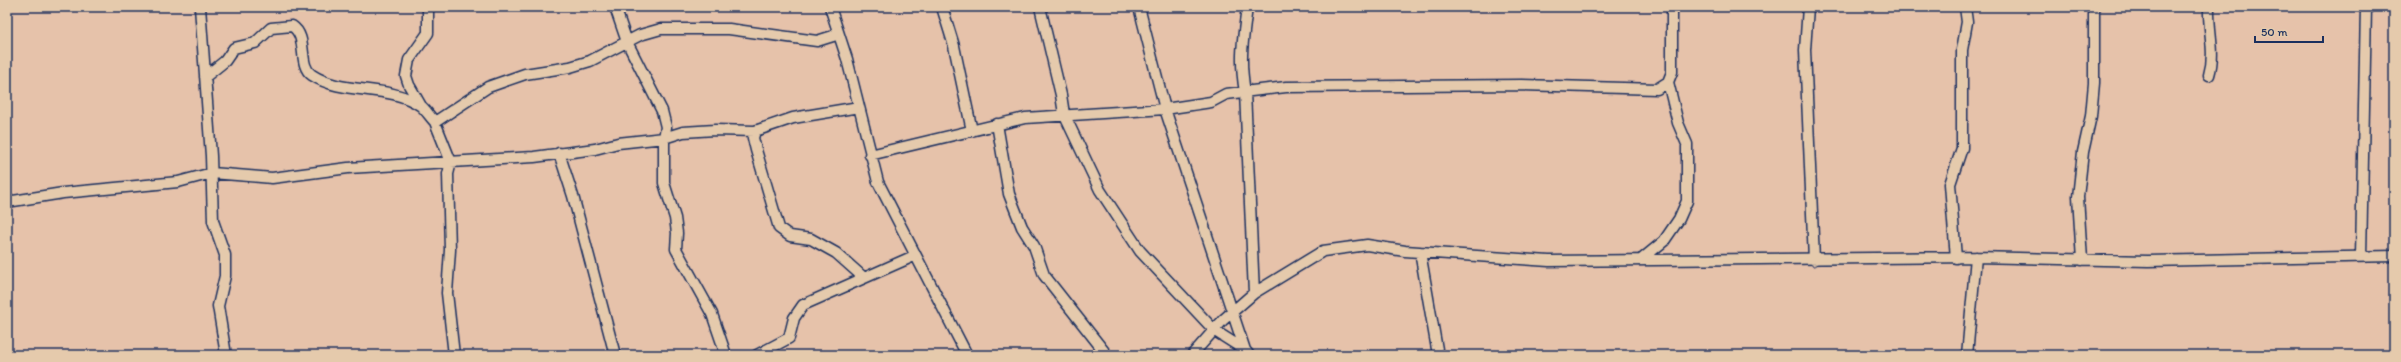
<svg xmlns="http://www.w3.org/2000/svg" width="2401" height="362" viewBox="0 0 2401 362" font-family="Itim,sans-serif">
<rect width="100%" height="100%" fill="#e6c2aa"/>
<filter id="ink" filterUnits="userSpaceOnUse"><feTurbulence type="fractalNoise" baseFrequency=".025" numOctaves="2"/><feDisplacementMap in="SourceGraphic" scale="8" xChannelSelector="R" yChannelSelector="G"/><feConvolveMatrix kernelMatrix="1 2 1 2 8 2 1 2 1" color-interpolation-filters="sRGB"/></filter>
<g filter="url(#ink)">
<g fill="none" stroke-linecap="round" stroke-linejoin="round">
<g stroke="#1b2f5e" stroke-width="13">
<path id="street" d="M200,7L211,156L213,221L225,255V276L218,306L226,355
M615,7L627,42L662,111L666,127L664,138V183L675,218L677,233L676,249L712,314L726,355
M830,7L847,59L878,182L967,355
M942,7L954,46L972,131
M1040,7L1061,95L1064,114L1100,190L1140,251L1215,331L1245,350L1249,355
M1139,7L1165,109L1245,350
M1247,7C1243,41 1239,57 1245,92L1254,293
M1808,7L1805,50L1814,260
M2209,75C2216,52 2208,31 2209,7
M205,77L225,61L234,48L255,43L271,28L292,26C309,37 297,65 312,75C344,96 388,83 421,106C426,110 430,117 435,122
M421,106L409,85L406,76L409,60L428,33V7
M997,124L1009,194L1022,227L1034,246L1044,275L1107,355
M755,131L753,138L756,150L779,228L790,236L811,239L836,253L863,277
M559,153L573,196L615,355
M870,155L1025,118L1165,109L1211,102L1226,94L1286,87L1522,85L1657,89L1668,82L1672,72V7
M7,202L63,193L178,182L212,173L272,178L348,168L534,157L595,149L618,143L664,138L683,132L715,130L755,131L793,118L859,107
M1420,252L1438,355
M2361,256L2366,7
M1956,258L1950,184L1962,148V50L1967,22L1965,7
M1642,259L1664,241L1679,219L1687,201V144L1678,123L1668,82
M2082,260L2078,197L2083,152L2091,116L2094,83V7
M454,355L447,293L450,250L448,174L451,162L435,122L488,87L525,74L570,67L590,61L640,35L661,29H729L817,41L833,36L838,32
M757,355L789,338L794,318L803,305L914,256
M1192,355L1223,320L1254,293L1323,251L1367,245L1405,251L1549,261L1976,257L2148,261L2394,256
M1967,355L1976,257"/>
</g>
<use href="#street" stroke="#e5caac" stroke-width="10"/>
</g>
</g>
<rect width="2401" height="362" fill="none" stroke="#e5caac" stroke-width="24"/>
<rect x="12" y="12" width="2377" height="338" fill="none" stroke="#1b2f5e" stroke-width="1.5" filter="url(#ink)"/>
<path d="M2255 36v6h68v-6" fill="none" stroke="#1b2f5e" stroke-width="2"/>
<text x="2261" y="36" font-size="12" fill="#1b2f5e" stroke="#e5caac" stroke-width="3" paint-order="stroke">50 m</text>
</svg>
